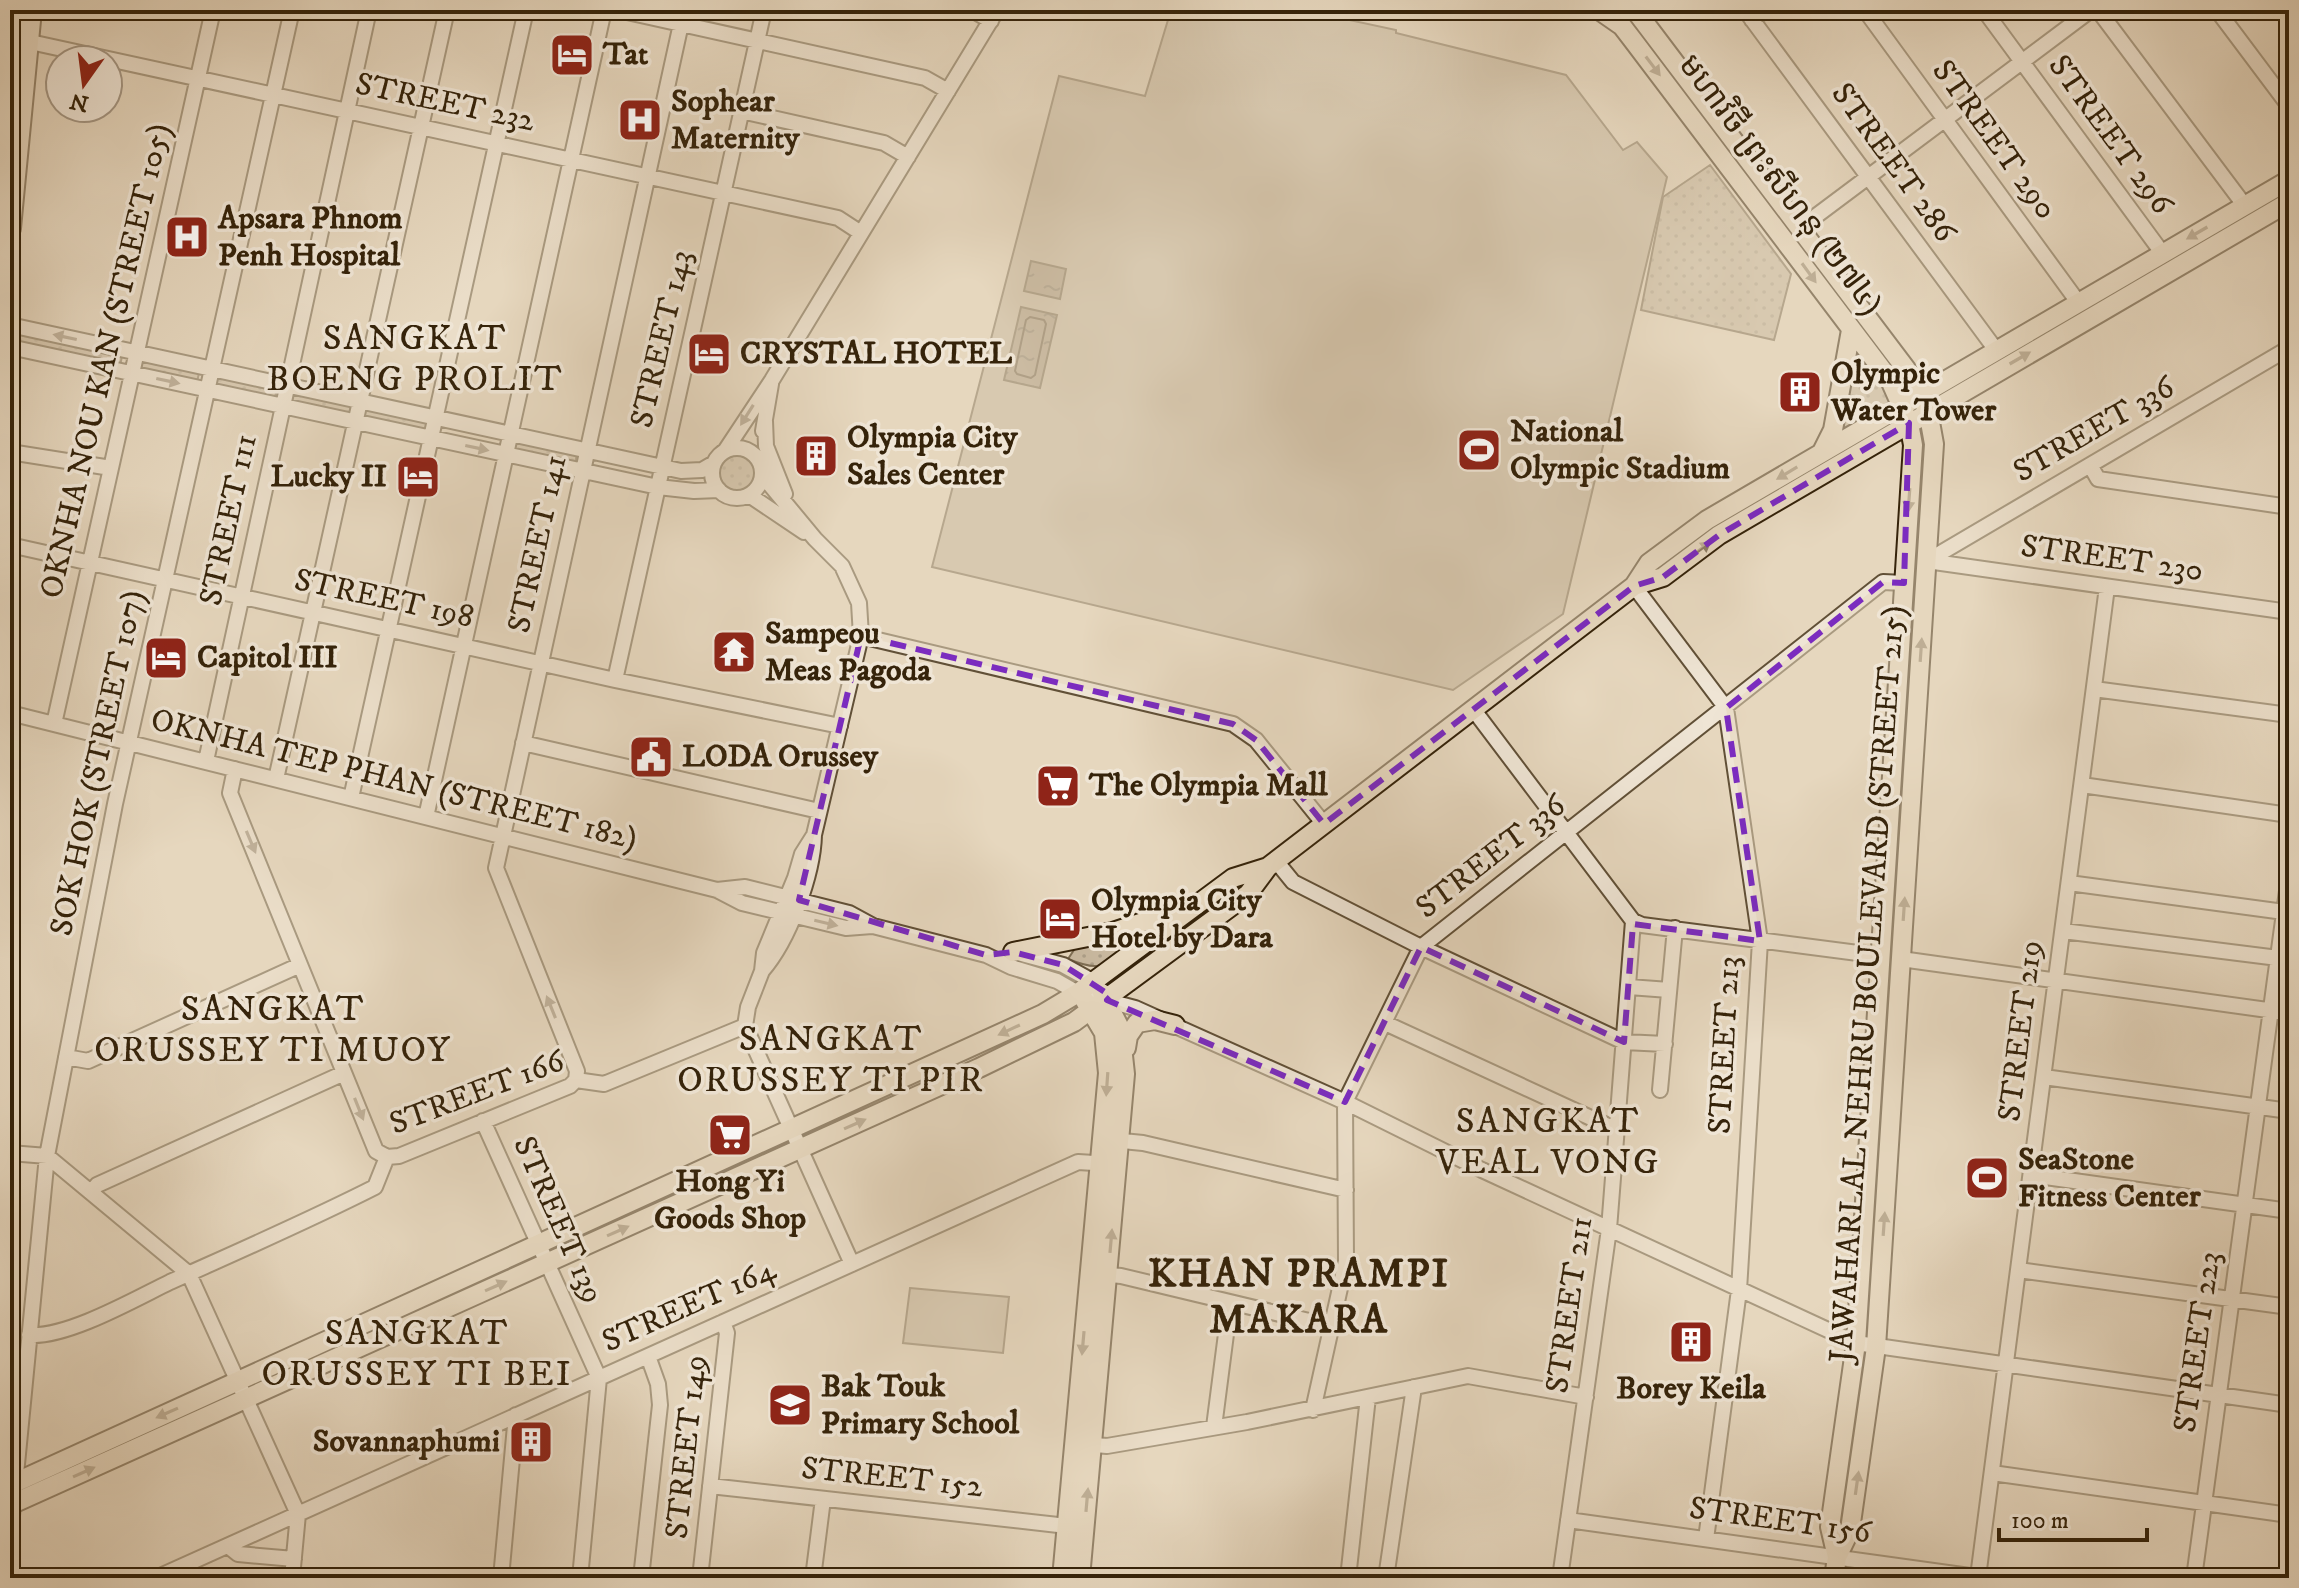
<svg xmlns="http://www.w3.org/2000/svg" width="2299" height="1588" viewBox="0 0 2299 1588" font-family="'IM FELL DW Pica','Noto Sans Khmer',serif">
<defs>
<pattern id="grass-dots" width="8" height="8" patternUnits="userSpaceOnUse" patternTransform="scale(2)"><rect width="8" height="8" fill="#c8b89f"/><path d="M2 2h.1M6 6h.1" fill="none" stroke="#ac9e88" stroke-width="1.8" stroke-linecap="round"/></pattern>
<pattern id="water-ripples" width="26" height="14" patternUnits="userSpaceOnUse" patternTransform="scale(2)"><rect width="26" height="14" fill="#aa9a81"/><path d="M2 4q2-2 4 0t4 0M15 11q2-2 4 0t4 0" fill="none" stroke="#8b7d68"/></pattern>
</defs>
<rect width="100%" height="100%" fill="#e6d7be"/>
<filter id="stains"><feTurbulence type="fractalNoise" baseFrequency=".0025" numOctaves="4"/><feColorMatrix values="0 0 0 0 .2 0 0 0 0 .09 0 0 0 0 .02 0 0 0 .5 -.17"/></filter>
<radialGradient id="worn" r=".72"><stop offset=".6" stop-color="#630" stop-opacity="0"/><stop offset="1" stop-color="#630" stop-opacity=".3"/></radialGradient>
<path fill="url(#grass-dots)" stroke="#7e6e54" stroke-width="2" d="M1710,165L1791,274L1774,340L1641,310L1663,197Z
M15,333L122,356L120,366L13,343L12,338Z
M1859,356L1866,358L1893,401L1844,428L1841,423L1854,361Z
M143,360L199,373L197,382L141,369Z
M216,376L277,389L275,397L214,384Z
M294,392L351,405L350,414L292,401Z
M366,407L428,421L425,431L364,417Z
M513,440L577,454L575,464L511,450Z
M719 475a20 20 0 1 1 40 0a20 20 0 1 1-40 0Z
M1110,941L1121,948C1103,971 1093,969 1068,959L1076,947Z"/>
<path fill="#c8b89f" stroke="#7e6e54" stroke-width="2" d="M1171,10H1303L1396,30V33L1566,75L1623,150L1637,142L1667,177L1563,614L1453,690L932,567L1059,76L1145,96Z
M910,1288L1009,1297L1003,1353L903,1343Z"/>
<path fill="url(#water-ripples)" stroke="#7b6a51" stroke-width="2" d="M1031,261L1066,269L1060,299L1024,291Z
M1021,307L1057,315L1040,388L1004,380Z"/>
<g fill="none" stroke-linecap="round" stroke-linejoin="round">
<path stroke="#705e46" stroke-width="2" d="M1030,317L1044,320L1046,324L1035,375L1031,378L1017,374L1015,371L1026,320Z"/>
<g stroke="#615037" stroke-width="18">
<path id="minor" d="M618,10L925,78L948,91
M972,10L991,21
M1745,10L1996,350
M1865,10L2078,302
M1984,10L2163,254
M2098,10L2245,206
M2217,10L2289,106
M1752,20L1765,10
M21,40L838,218L861,233
M741,111L884,143L908,157
M1800,228L2091,10
M10,325L681,471L702,470L714,463
M10,347L658,487L694,491L719,490
M765,421L766,446L785,494
M763,431L771,384
M712 473a25 25 0 1 1 50 0a25 25 0 1 1-50 0Z
M725,451L772,380L997,10
M10,452L111,468
M2090,465L2098,479L2289,507
M762,475L815,539L842,566L859,603L861,636L814,835C813,875 789,940 762,971
M749,495L804,532
M10,545L615,680L840,726
M1927,561L2289,348
M1927,561L2289,612
M1634,586L1726,708L1760,941L1739,1290L1706,1539
M861,636L1233,724L1256,740L1324,824
M615,680L764,10
M2094,689L2289,715
M1473,709L1633,921L1609,1229L1560,1578
M10,713L717,890L742,903L846,928L872,926
M54,724L213,10
M523,743L819,811
M206,761L369,10
M235,769L230,793L376,1151L387,1157
M276,779L447,10
M2082,785L2289,815
M351,798L526,10
M426,817L604,10
M814,835L802,854L795,878L764,953L762,971L748,1007L745,1026L852,1264
M1276,861L1293,882L1421,947L1624,1042L1665,1044
M2069,883L2284,912
M717,890L745,887L849,913L873,926L986,955L1011,967L1057,981L1078,993L1135,1008L1345,1102L1482,1170L1856,1343L2289,1405
M1633,921L1642,925L1881,956
M2063,931L2278,958
M1018,953L1063,965L1092,981
M1901,959L2289,1013
M1629,987L1669,990
M1385,1023L1617,1130
M66,1057L88,1061L300,965
M2044,1077L2289,1111
M576,1080L577,1071L496,868L684,10
M1660,1090L1675,928
M483,1121L599,1378L580,1578
M1112,1140L1143,1143L1346,1190
M10,1153L47,1156L189,1274L298,1514L292,1578
M387,1157L399,1156L570,1086L576,1080L604,1084L745,1026
M2031,1175L2289,1211
M91,1192L97,1185L344,1073
M2018,1270L2289,1307
M1098,1274L1121,1276L1330,1326
M29,1335C67,1338 135,1299 170,1282C239,1251 308,1221 375,1187L387,1157
M1313,1410L1346,1261L1345,1102L1421,947L1883,582L1904,583
M1214,1427L1230,1303
M1082,1444L1107,1446L1247,1422L1468,1376L1586,1397
M1992,1473L2289,1515
M710,1486L1067,1526
M1568,1520L1984,1578
M10,1536L47,1156L115,804L292,10
M228,1546L238,1554L294,1559
M1978,1577L2107,587
M156,1578L1078,1162L1110,1164
M501,1578L516,1415
M641,1578L660,1405L658,1384L648,1356
M700,1578L727,1333L723,1322
M813,1578L823,1499
M1348,1578L1368,1397
M1386,1578L1414,1387
M2194,1578L2289,876"/>
</g>
<g stroke="#35230a" stroke-width="22">
<path id="major" d="M1599,10L1622,26L1632,39L1890,380L1909,423L1913,445L1856,1343L1830,1527L1837,1557
M1635,10L1906,369L1928,411L1934,444L1876,1347L1850,1530L1837,1557L1834,1578
M1822,452L1833,430L1851,330
M1634,586L1663,577L1719,535L2289,202
M1013,952L1113,932L1176,911
M1126,1048L1128,1036L1137,1023L1155,1020L1175,1025
M10,1485L1043,1014L1078,993L1233,878L1268,867
M10,1505L979,1068L1074,1022L1248,894L1268,867L1634,586L1649,563L1707,520L2289,180
M1062,1578L1108,1073L1104,1033L1085,1001
M1080,1578L1125,1074L1120,1028L1102,993"/>
</g>
<g stroke="#35230a" stroke-width="24">
<path id="highway" d="M10,58L15,10
M10,228L31,10"/>
</g>
<use href="#minor" stroke="#efe5d5" stroke-width="14"/>
<use href="#major" stroke="#e6d7be" stroke-width="18"/>
<use href="#highway" stroke="#e6d7be" stroke-width="20"/>
</g>
<defs><path id="oneway-solid" d="M-6-.8H1V-3.2L6.5 0L1 3.2V.8H-6Z" transform="scale(2)"/></defs>
<g fill="#8e7d64">
<use href="#oneway-solid" transform="translate(1653 66) rotate(53)"/>
<use href="#oneway-solid" transform="translate(2197 233) rotate(150)"/>
<use href="#oneway-solid" transform="translate(1809 273) rotate(54)"/>
<use href="#oneway-solid" transform="translate(2020 358) rotate(-30)"/>
<use href="#oneway-solid" transform="translate(1787 473) rotate(149)"/>
<use href="#oneway-solid" transform="translate(1909 500) rotate(94)"/>
<use href="#oneway-solid" transform="translate(1701 549) rotate(-37)"/>
<use href="#oneway-solid" transform="translate(1921 650) rotate(-86)"/>
<use href="#oneway-solid" transform="translate(1904 909) rotate(-86)"/>
<use href="#oneway-solid" transform="translate(1009 1030) rotate(155)"/>
<use href="#oneway-solid" transform="translate(1107 1084) rotate(94)"/>
<use href="#oneway-solid" transform="translate(855 1124) rotate(-24)"/>
<use href="#oneway-solid" transform="translate(1884 1224) rotate(-86)"/>
<use href="#oneway-solid" transform="translate(618 1231) rotate(-24)"/>
<use href="#oneway-solid" transform="translate(1111 1241) rotate(-85)"/>
<use href="#oneway-solid" transform="translate(496 1286) rotate(-24)"/>
<use href="#oneway-solid" transform="translate(1083 1343) rotate(95)"/>
<use href="#oneway-solid" transform="translate(167 1413) rotate(156)"/>
<use href="#oneway-solid" transform="translate(84 1472) rotate(-24)"/>
<use href="#oneway-solid" transform="translate(1857 1483) rotate(-82)"/>
<use href="#oneway-solid" transform="translate(1087 1500) rotate(-85)"/>
</g>
<g fill="#928470">
<use href="#oneway-solid" transform="translate(65 337) rotate(-168)"/>
<use href="#oneway-solid" transform="translate(168 381) rotate(12)"/>
<use href="#oneway-solid" transform="translate(747 415) rotate(122)"/>
<use href="#oneway-solid" transform="translate(477 448) rotate(12)"/>
<use href="#oneway-solid" transform="translate(251 842) rotate(67)"/>
<use href="#oneway-solid" transform="translate(826 923) rotate(13)"/>
<use href="#oneway-solid" transform="translate(551 1007) rotate(-112)"/>
<use href="#oneway-solid" transform="translate(359 1109) rotate(68)"/>
</g>
<path d="M0 0H2299V1588H0ZM1909,423L1904,583L1883,582L1726,708L1760,941L1633,924L1624,1042L1421,947L1345,1102L1107,1000L1111,996L1063,965L1013,952L986,955L799,900L861,636L1233,724L1256,740L1324,824L1634,586L1663,577L1719,535Z" fill="#e6d7be" fill-opacity=".55" fill-rule="evenodd"/>
<path fill="none" stroke="#7b2cbf" stroke-width="6" stroke-dasharray="16 10" stroke-linejoin="round" d="M1909,423L1904,583L1883,582L1726,708L1760,941L1633,924L1624,1042L1421,947L1345,1102L1107,1000L1111,996L1063,965L1013,952L986,955L799,900L861,636L1233,724L1256,740L1324,824L1634,586L1663,577L1719,535Z"/>
<defs>
<g id="hotel-square" transform="scale(2.3)"><rect x="-9" y="-9" width="18" height="18" rx="4" fill="#8f2418" stroke="#efe5d5"/><path d="M-6-4.5h1.5V1H6V5H4.5V3h-9V5H-6ZM-4 0a1.8 1.8 0 1 1 3.6 0ZM.5 0V-2.5h3Q6-2.5 6 0Z" fill="#fff"/></g>
<g id="hospital-square" transform="scale(2.3)"><rect x="-9" y="-9" width="18" height="18" rx="4" fill="#8f2418" stroke="#efe5d5"/><path d="M-5-5h3v3.5h4V-5h3V5h-3V1.5h-4V5h-3Z" fill="#fff"/></g>
<g id="building-square" transform="scale(2.3)"><rect x="-9" y="-9" width="18" height="18" rx="4" fill="#8f2418" stroke="#efe5d5"/><path d="M-4-6H4V6H1V3H-1V6H-4ZM-2.5-4.3h1.7v1.8h-1.7ZM.8-4.3h1.7v1.8H.8ZM-2.5-1h1.7V.8h-1.7ZM.8-1h1.7V.8H.8Z" fill="#fff"/></g>
<g id="stadium-square" transform="scale(2.3)"><rect x="-9" y="-9" width="18" height="18" rx="4" fill="#8f2418" stroke="#efe5d5"/><path d="M0-5a6.5 5 0 1 0 0 10a6.5 5 0 1 0 0-10ZM-3.5-1.8h7v3.6h-7Z" fill="#fff"/></g>
<g id="temple-square" transform="scale(2.3)"><rect x="-9" y="-9" width="18" height="18" rx="4" fill="#8f2418" stroke="#efe5d5"/><path d="M0-6L5-2H3V0L6.5 2.5H4V6H1.5V3h-3V6H-4V2.5H-6.5L-3 0V-2H-5Z" fill="#fff"/></g>
<g id="civic-square" transform="scale(2.3)"><rect x="-9" y="-9" width="18" height="18" rx="4" fill="#8f2418" stroke="#efe5d5"/><path d="M-.6-6.5H3V-4.5H.6V-3L4-1V1h2V6H-6V1h2V-1L-.6-3ZM-1.2 2.5V6h2.4V2.5Z" fill="#fff"/></g>
<g id="supermarket-square" transform="scale(2.3)"><rect x="-9" y="-9" width="18" height="18" rx="4" fill="#8f2418" stroke="#efe5d5"/><path d="M-6-5.5h2.5l.6 2H6L4.5 2H-2.5L-4.4-4H-6ZM-1.5 3.2a1.3 1.3 0 1 0 .1 0ZM3 3.2a1.3 1.3 0 1 0 .1 0Z" fill="#fff"/></g>
<g id="school-square" transform="scale(2.3)"><rect x="-9" y="-9" width="18" height="18" rx="4" fill="#8f2418" stroke="#efe5d5"/><path d="M0-5L7-2L0 1L-7-2ZM-4 1L0 2.5L4 1V4Q0 6-4 4Z" fill="#fff"/></g>
</defs>
<g fill-rule="evenodd">
<use href="#hotel-square" x="572" y="55"/>
<use href="#hospital-square" x="640" y="120"/>
<use href="#hospital-square" x="187" y="237"/>
<use href="#hotel-square" x="709" y="354"/>
<use href="#building-square" x="1800" y="392"/>
<use href="#stadium-square" x="1479" y="450"/>
<use href="#building-square" x="816" y="456"/>
<use href="#hotel-square" x="418" y="477"/>
<use href="#temple-square" x="734" y="652"/>
<use href="#hotel-square" x="166" y="658"/>
<use href="#civic-square" x="651" y="757"/>
<use href="#supermarket-square" x="1058" y="786"/>
<use href="#hotel-square" x="1060" y="919"/>
<use href="#supermarket-square" x="730" y="1135"/>
<use href="#stadium-square" x="1987" y="1178"/>
<use href="#building-square" x="1691" y="1342"/>
<use href="#school-square" x="790" y="1405"/>
<use href="#building-square" x="531" y="1442"/>
</g>
<g text-anchor="middle" dominant-baseline="central" stroke-width="7" stroke-linejoin="round" paint-order="stroke">
<g font-size="32" font-weight="bold" fill="#35230a" stroke="#efe5d5" text-anchor="start">
<text x="603" y="55">Tat</text>
<text x="671" y="102">Sophear<tspan x="671" dy="37">Maternity</tspan></text>
<text x="218" y="219">Apsara Phnom<tspan x="218" dy="37">Penh Hospital</tspan></text>
<text x="740" y="354">CRYSTAL HOTEL</text>
<text x="1831" y="374">Olympic<tspan x="1831" dy="37">Water Tower</tspan></text>
<text x="1510" y="432">National<tspan x="1510" dy="37">Olympic Stadium</tspan></text>
<text x="847" y="438">Olympia City<tspan x="847" dy="37">Sales Center</tspan></text>
<text x="387" y="477" text-anchor="end">Lucky II</text>
<text x="765" y="634">Sampeou<tspan x="765" dy="37">Meas Pagoda</tspan></text>
<text x="197" y="658">Capitol III</text>
<text x="682" y="757">LODA Orussey</text>
<text x="1089" y="786">The Olympia Mall</text>
<text x="1091" y="901">Olympia City<tspan x="1091" dy="37">Hotel by Dara</tspan></text>
<text x="2018" y="1160">SeaStone<tspan x="2018" dy="37">Fitness Center</tspan></text>
<text x="730" y="1182" text-anchor="middle">Hong Yi<tspan x="730" dy="37">Goods Shop</tspan></text>
<text x="821" y="1387">Bak Touk<tspan x="821" dy="37">Primary School</tspan></text>
<text x="1691" y="1389" text-anchor="middle">Borey Keila</text>
<text x="500" y="1442" text-anchor="end">Sovannaphumi</text>
</g>
<g font-size="32" fill="#35230a" stroke="#efe5d5">
<text transform="translate(445 103) rotate(12)">STREET 232</text>
<text transform="translate(2110 135) rotate(54)">STREET 296</text>
<text transform="translate(1994 140) rotate(54)">STREET 290</text>
<text transform="translate(1893 163) rotate(54)">STREET 286</text>
<text transform="translate(1780 185) rotate(53)">មហាវិថី ព្រះសីហនុ (២៧៤)</text>
<text transform="translate(662 339) rotate(-77)">STREET 143</text>
<text transform="translate(106 361) rotate(-77)">OKNHA NOU KAN (STREET 105)</text>
<text transform="translate(2094 430) rotate(-30)">STREET 336</text>
<text transform="translate(229 520) rotate(-78)">STREET 111</text>
<text transform="translate(538 544) rotate(-78)">STREET 141</text>
<text transform="translate(2112 559) rotate(8)">STREET 230</text>
<text transform="translate(384 599) rotate(12)">STREET 198</text>
<text transform="translate(98 763) rotate(-78)">SOK HOK (STREET 107)</text>
<text transform="translate(394 780) rotate(14)">OKNHA TEP PHAN (STREET 182)</text>
<text transform="translate(1491 857) rotate(-38)">STREET 336</text>
<text transform="translate(1868 984) rotate(-86)">JAWAHARLAL NEHRU BOULEVARD (STREET 215)</text>
<text transform="translate(2021 1031) rotate(-83)">STREET 219</text>
<text transform="translate(1725 1045) rotate(-87)">STREET 213</text>
<text transform="translate(477 1093) rotate(-21)">STREET 166</text>
<text transform="translate(558 1220) rotate(66)">STREET 139</text>
<text transform="translate(1570 1305) rotate(-82)">STREET 211</text>
<text transform="translate(689 1306) rotate(-24)">STREET 164</text>
<text transform="translate(2198 1342) rotate(-82)">STREET 223</text>
<text transform="translate(687 1447) rotate(-84)">STREET 149</text>
<text transform="translate(892 1478) rotate(6)">STREET 152</text>
<text transform="translate(1780 1521) rotate(8)">STREET 156</text>
</g>
<g font-size="36" letter-spacing="2" fill="#35230a" stroke="#efe5d5">
<text x="415" y="338">SANGKAT<tspan x="415" dy="41">BOENG PROLIT</tspan></text>
<text x="273" y="1009">SANGKAT<tspan x="273" dy="41">ORUSSEY TI MUOY</tspan></text>
<text x="831" y="1039">SANGKAT<tspan x="831" dy="41">ORUSSEY TI PIR</tspan></text>
<text x="1548" y="1121">SANGKAT<tspan x="1548" dy="41">VEAL VONG</tspan></text>
<text x="417" y="1333">SANGKAT<tspan x="417" dy="41">ORUSSEY TI BEI</tspan></text>
</g>
<g font-size="40" font-weight="bold" letter-spacing="2" fill="#35230a" stroke="#efe5d5">
<text x="1299" y="1275">KHAN PRAMPI<tspan x="1299" dy="46">MAKARA</tspan></text>
</g>
</g>
<rect width="2299" height="1588" fill="none" stroke="#e6d7be" stroke-width="40"/>
<rect x="12" y="12" width="2275" height="1564" fill="none" stroke="#35230a" stroke-width="4"/>
<rect x="20" y="20" width="2259" height="1548" fill="none" stroke="#35230a" stroke-width="2"/>
<g transform="translate(84 84) rotate(194)"><circle r="38" fill="#efe5d5" stroke="#a59784" stroke-width="2"/>
<path d="M0-6L14 30L0 20L-14 30Z" fill="#8f2418"/>
<text y="-12" font-size="22" font-weight="bold" text-anchor="middle" fill="#35230a">N</text>
</g>
<path d="M1999 1528v12h148v-12" fill="none" stroke="#35230a" stroke-width="4"/>
<text x="2011" y="1528" font-size="24" fill="#35230a" stroke="#efe5d5" stroke-width="6" paint-order="stroke">100 m</text>
<rect width="100%" height="100%" filter="url(#stains)"/>
<rect width="100%" height="100%" fill="url(#worn)"/>
</svg>
